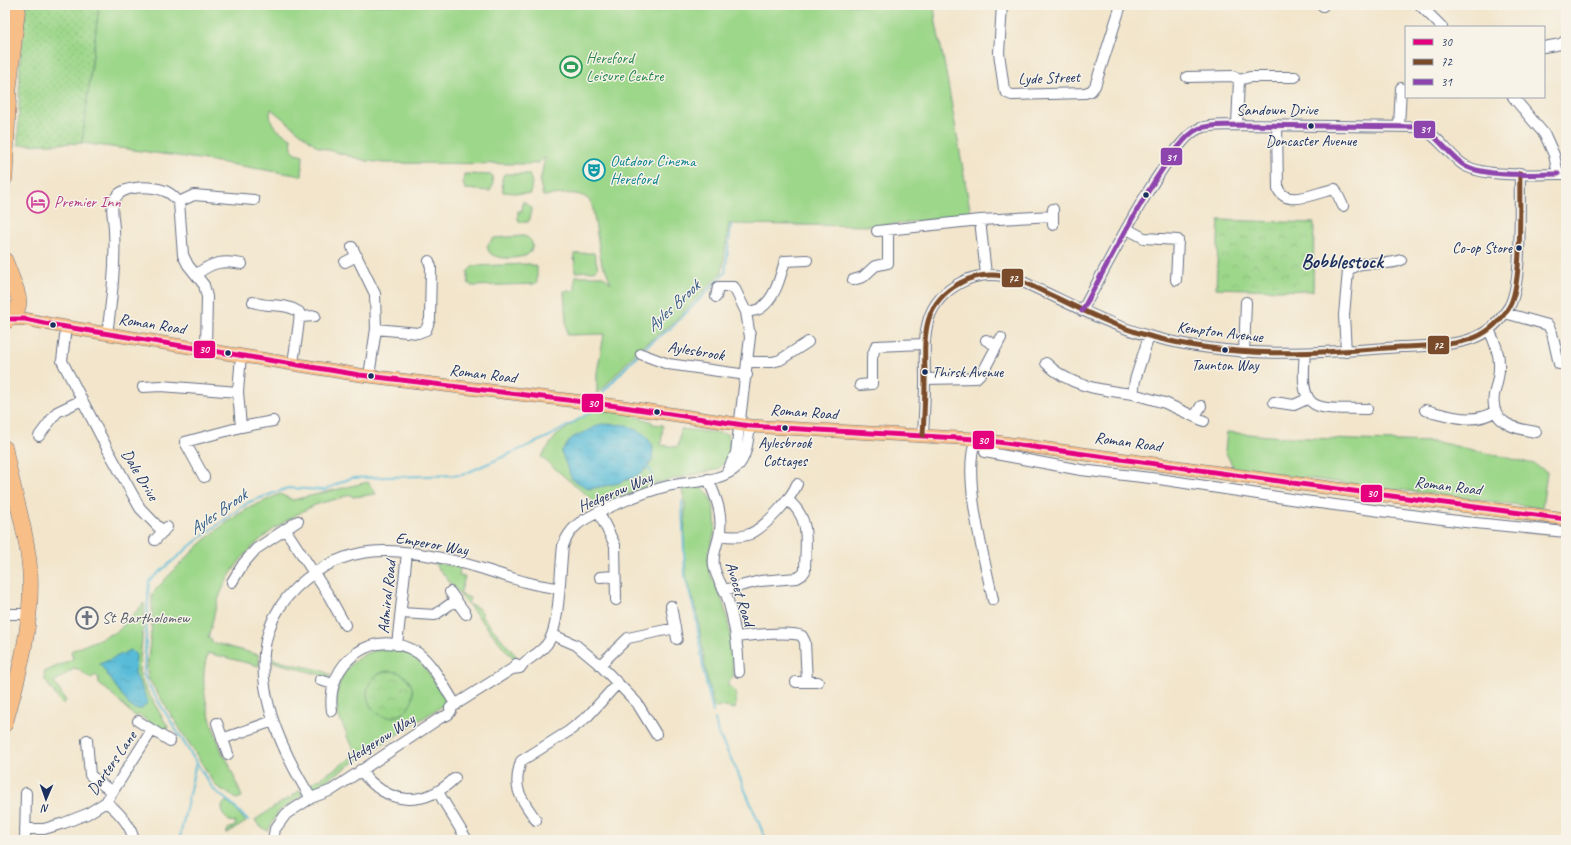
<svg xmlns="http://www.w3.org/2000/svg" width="1571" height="845" viewBox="0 0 1571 845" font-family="Caveat,sans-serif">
<defs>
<pattern id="park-crowns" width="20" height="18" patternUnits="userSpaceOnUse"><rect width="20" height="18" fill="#9dd78a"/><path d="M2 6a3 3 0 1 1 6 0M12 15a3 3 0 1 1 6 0" fill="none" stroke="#87b97a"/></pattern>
<pattern id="garden-dots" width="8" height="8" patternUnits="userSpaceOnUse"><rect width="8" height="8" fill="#9dd78a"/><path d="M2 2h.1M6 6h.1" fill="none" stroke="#87b97a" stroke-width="1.8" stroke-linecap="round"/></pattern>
<pattern id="water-ripples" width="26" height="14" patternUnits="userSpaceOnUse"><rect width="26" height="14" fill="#59bcd8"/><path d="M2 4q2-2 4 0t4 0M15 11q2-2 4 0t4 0" fill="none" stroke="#4999b2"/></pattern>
</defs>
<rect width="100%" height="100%" fill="#f7f3e8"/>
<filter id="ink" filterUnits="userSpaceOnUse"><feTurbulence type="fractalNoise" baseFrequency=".025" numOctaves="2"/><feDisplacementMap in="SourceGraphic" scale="8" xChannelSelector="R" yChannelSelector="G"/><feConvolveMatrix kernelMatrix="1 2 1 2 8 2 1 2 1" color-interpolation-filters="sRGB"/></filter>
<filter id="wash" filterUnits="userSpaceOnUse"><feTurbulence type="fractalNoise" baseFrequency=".012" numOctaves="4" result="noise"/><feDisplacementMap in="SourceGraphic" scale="16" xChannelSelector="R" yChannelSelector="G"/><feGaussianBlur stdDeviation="0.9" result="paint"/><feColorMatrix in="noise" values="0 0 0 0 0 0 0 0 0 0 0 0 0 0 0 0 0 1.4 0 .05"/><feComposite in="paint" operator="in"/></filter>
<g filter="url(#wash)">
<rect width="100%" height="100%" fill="#f2e5cb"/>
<path fill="#9dd78a" stroke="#5c8374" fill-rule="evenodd" d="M99,5H934L936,23L945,67L971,215L877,226L729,224L722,272L672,324L640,348L597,395V373L604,334L567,335L564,291H575V276H603L611,283L606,270L602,265L592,204C582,188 559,195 543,196L540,182L545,157L540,162L532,164L383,163L367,161L318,147L271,109C267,124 279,132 291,138L292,149L296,153L303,155L302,176L199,159L82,143Z
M464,174L492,175L493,185L490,191L465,189L463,182Z
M504,174H529L532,183L530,194L503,192L502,179Z
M523,201L531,208L530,219L528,222H520L518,219V211H522Z
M523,236C533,238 536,248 527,255C517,259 484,262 488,244L494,238Z
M586,253H594L598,268L593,271L575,272L574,254Z
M530,264L537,267V282L534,284L472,286L468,283V271L473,266Z
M593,409L628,413L652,422V424L663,425L661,445L678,447L681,429L727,434C733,449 729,459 718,469L656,483L597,507L590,498L541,457L556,436ZM653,446C652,450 653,455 652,459C647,480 607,485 589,489Z
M1227,432L1269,436L1355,440L1438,442L1534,464L1547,472L1542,508L1234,469L1225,451Z
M368,482L376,494L353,497L349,494C340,500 322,501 311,507C270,528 234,555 218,600C214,612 212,626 208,638L212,639L211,642L259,655V666L208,653C196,687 212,725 224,757H226L242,797L237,799L216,786L148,678L147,668L152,625V594C181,562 212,529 249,508C259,503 270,499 280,494L293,500Z
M700,487C715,493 717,521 714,534C712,544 707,551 708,561C708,575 716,583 720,595C730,620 733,648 733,674H735L732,679L728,681V686C739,690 736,700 735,709L720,706L714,708L706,673L698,617L686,575L684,551L685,505L682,489Z
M433,562L460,568L459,576L465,577L460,594L470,598L468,604L478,608L483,613L481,615L517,657L515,658L509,654Z
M144,603V618L139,671L143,684L168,727L165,731L161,730L139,715L137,717C123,708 115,694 100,685L98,683L99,678L95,675L91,679L81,671L75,668L54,682L66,701L62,704L45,680L44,672L73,659L71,651L118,631Z
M379,649C411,647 422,662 438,687C441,692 447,698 445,704L314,788L309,785L318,779L320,780L323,778L322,777L353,757L352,755L357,753L346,735L347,734L336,711H338C332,681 350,656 379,649Z
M270,658L283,662L321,670L331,675L328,677L270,661Z
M300,790L302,795L278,812L268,831L259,826L255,820L288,798L289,799Z
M226,801L233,806L246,822L226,834L228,829L235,826L236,822L229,821L223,815L222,806Z"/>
<path fill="url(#park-crowns)" stroke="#5c8374" d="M1219,220L1314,223L1313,291L1216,288Z
M367 694a23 23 0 1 1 46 0a23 23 0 1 1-46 0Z"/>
<path fill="url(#garden-dots)" stroke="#5c8374" d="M26,5H99L82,143L18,145L20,60Z"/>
<path fill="url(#water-ripples)" stroke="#3a769b" d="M601,424L626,425L644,434L653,446L652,460L641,474L619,483L589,489L572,479L561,452L572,438Z
M131,650L136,655L135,673L148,702L142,709H135L129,705L100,664Z"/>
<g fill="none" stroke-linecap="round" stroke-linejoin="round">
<path stroke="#59bcd8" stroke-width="2" d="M640,351L672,327L725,273L731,225
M603,392L638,354
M647,466L652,474L650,485
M682,501L685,576L696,617L704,673L713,712
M715,719L718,733L737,771L766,840
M196,762L213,789L233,805L248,821
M180,837L196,762L147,683L144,674L149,581L196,541L249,502L288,488L324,490L351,478L462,475L550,436L591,412"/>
</g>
</g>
<g filter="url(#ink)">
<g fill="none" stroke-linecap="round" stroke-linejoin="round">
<g stroke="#666f84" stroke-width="12">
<path id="minor" d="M1002,5L999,53L1004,89L1007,93L1012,95L1085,93L1091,91L1095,86L1121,5
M1322,5L1323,6
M1420,5L1442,27
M1544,47L1561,44L1566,40
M1187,77L1233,76L1239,80L1250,77H1295
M1513,97L1545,135L1554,155L1558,174H1566
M1237,125L1239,80
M1277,125L1278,189C1288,209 1318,191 1335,189L1343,206
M1399,126L1401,88
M179,202L194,195L254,200
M1053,209V225
M980,220L986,274
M1127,229L1144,238L1178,240L1176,280
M877,231L980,220L1053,216
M352,247L375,294L376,329L369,376
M345,262L357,256
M197,274C212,262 224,260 242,264
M853,280L863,277L875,266L888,263V230
M716,297L718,287H734L746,312L750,337L736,453L727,472
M253,302C269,308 284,302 299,312C301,317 294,354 293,363
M1082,311C1101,277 1168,142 1198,129C1210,124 1225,126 1237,125L1420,127C1437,135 1446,151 1461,163C1480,178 1534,174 1558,174
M746,312C751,311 757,311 761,308C776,297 780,277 785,261L807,260
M1505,313L1548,325L1552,333L1559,364
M300,317L315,316
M66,327L62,361L108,450L140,508L163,532
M376,329L418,333L426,330L430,319L431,267L429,261
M1489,330C1495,342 1500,354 1499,368C1499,378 1496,386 1494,395C1490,423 1515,429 1536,432
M107,334C112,299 116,265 114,230C114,221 110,208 114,200C122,184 151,186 165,191C171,193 175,198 179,202L183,255L188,265L204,285L207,297L206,349
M1149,336L1135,380L1133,394L1165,403L1204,421
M986,340L997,346
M1346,352L1344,315L1348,271C1362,257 1384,268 1401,260
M1244,353L1246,302
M1305,353C1299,415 1314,408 1367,409
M641,354L668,364L747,375
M748,362H772L780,360L808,342
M1046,363C1070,387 1101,390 1133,394
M925,379L976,378L984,370L1001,338
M860,385L872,384V357L876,346L924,344
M143,387L161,386L238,392
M1274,402L1294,405L1307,399
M1425,410C1447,415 1474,426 1495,411
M1195,416L1201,406
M241,427L273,421
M923,435C924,417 925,398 925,380C925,341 919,305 960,283C978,273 996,273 1016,279C1060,298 1102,323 1149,336C1234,359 1314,354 1401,347C1423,346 1456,346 1476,337C1490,331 1501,320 1509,307C1523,285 1519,203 1520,173
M39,436L57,412L82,400
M976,439C961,474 985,561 993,600
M985,452L1081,470L1159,479L1304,501L1465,522L1566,532
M204,477L185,442L241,427L238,392L241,355
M708,479C716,497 724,516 719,536C717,546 712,555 714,566C716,578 723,586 727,597C735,622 738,646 739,672
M599,513L615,545L616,600
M285,529L329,596L345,625
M720,535C730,537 740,538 750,534C765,527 791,499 797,484
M155,540L167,527
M600,577L615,576
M232,582L243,564L256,549L298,521
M724,590L760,581L797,578L802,575L805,571C805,542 812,520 788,500
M450,592L466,614
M671,606L677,639
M401,613L435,615L456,600
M5,614H29
M553,635L576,645L600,665L637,703L656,734
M737,637C750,635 791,631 802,636L805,642L807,682
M397,645L407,553
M600,665L628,638L675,628
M512,669L520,668C524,659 541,655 549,641C560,624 560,569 563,546C566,537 571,530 578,524C595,511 647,491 668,486C690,481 721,483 738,466C747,456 748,439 750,426
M320,680L333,684
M796,682H818
M450,708L512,669L516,664
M332,711C325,662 375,625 418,653C434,665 445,689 456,705
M138,721L170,741
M217,723L228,754
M222,739L273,721
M87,740L90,775L112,792
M360,770C387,805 423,809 455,778
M438,792L467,840
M311,798C270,732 231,638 306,579C330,560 358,550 388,551C419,552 450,559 480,568C506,576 532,586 559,588
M106,802C119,812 130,824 134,840
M536,820C520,797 512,789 521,761L569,731L588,716L618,683
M25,829H44L64,823L87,814L106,802L152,730
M25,840L26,793
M273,840L275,829L286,814L311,798L332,790L440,718C446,716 450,715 452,708"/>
</g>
<g stroke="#666f84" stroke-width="14">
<path id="major" d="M11,319H25L54,325L360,375L617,406L750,426L976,439L1300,484L1566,519"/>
</g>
<g stroke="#666f84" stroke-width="16">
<path id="highway" d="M5,178L9,89L18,5
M5,260L17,291
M5,282C24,290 23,314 5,322
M5,448C12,489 27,530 30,572C33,624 19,675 5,724"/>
</g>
<use href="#minor" stroke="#fff" stroke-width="10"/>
<use href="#major" stroke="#f7be87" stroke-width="13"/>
<use href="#highway" stroke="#f7be87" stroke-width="15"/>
<g stroke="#f7f3e8" stroke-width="8">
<path id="bus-1" d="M11,319H25L54,325L360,375L617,406L750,426L976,439L1300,484L1566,519"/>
</g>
<g stroke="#f7f3e8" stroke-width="8">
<path id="bus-2" d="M923,435C924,417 925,398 925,380C925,341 919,305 960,283C978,273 996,273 1016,279C1060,298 1102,323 1149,336C1234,359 1314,354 1401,347C1423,346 1456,346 1476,337C1490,331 1501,320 1509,307C1523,285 1519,203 1520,173"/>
</g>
<g stroke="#f7f3e8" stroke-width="8">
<path id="bus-3" d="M1082,311C1101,277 1168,142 1198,129C1210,124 1225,126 1237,125L1420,127C1437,135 1446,151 1461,163C1480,178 1534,174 1558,174"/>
</g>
<use href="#bus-1" stroke="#e5007d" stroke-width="5"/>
<use href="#bus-2" stroke="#7a4b2a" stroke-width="5"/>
<use href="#bus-3" stroke="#8e44ad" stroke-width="5"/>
</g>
</g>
<defs>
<g id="stadium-ring" transform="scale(1.15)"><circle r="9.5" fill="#f7f3e8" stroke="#2e9e5b" stroke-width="1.5"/><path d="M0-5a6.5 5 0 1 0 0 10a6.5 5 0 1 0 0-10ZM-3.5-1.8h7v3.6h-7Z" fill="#2e9e5b"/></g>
<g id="theatre-ring" transform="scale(1.15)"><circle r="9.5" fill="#f7f3e8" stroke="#0f9aa8" stroke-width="1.5"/><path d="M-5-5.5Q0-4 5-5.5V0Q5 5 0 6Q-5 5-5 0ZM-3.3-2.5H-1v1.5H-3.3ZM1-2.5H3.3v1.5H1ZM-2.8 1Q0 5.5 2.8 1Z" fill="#0f9aa8"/></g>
<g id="hotel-ring" transform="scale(1.15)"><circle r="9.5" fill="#f7f3e8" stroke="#d1479c" stroke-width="1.5"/><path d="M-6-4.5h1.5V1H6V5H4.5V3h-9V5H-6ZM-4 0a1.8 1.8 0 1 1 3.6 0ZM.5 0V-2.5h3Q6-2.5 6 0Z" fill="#d1479c"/></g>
<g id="church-ring" transform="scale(1.15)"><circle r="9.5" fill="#f7f3e8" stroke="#6b7280" stroke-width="1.5"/><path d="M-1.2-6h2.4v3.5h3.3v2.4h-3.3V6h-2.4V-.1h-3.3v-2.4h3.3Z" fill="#6b7280"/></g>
</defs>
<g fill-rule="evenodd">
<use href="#stadium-ring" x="571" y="67"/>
<use href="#theatre-ring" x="594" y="170"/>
<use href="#hotel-ring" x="38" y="202"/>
<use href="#church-ring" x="87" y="618"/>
</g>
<g fill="#1b2f5e" stroke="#f7f3e8" stroke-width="1.5">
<circle cx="1311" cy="126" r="3.5"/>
<circle cx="1146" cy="195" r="3.5"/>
<circle cx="1519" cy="248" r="3.5"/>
<circle cx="53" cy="325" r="3.5"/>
<circle cx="1225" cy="350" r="3.5"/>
<circle cx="228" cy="353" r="3.5"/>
<circle cx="925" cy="372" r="3.5"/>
<circle cx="371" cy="376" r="3.5"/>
<circle cx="657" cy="412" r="3.5"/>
<circle cx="785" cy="428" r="3.5"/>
</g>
<g text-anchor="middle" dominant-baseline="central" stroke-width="3" stroke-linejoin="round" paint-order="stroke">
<g font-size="15" fill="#1b2f5e" stroke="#f7f3e8">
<text x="1311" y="141">Doncaster Avenue</text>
<text x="1512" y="248" text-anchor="end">Co-op Store</text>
<text x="1225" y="365">Taunton Way</text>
<text x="932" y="372" text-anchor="start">Thirsk Avenue</text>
<text x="785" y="443">Aylesbrook<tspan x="785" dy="18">Cottages</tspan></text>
</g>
<g font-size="16" fill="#27864d" stroke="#f7f3e8" text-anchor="start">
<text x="586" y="58">Hereford<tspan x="586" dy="18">Leisure Centre</tspan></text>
</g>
<g font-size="16" fill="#1b2f5e" stroke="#f7f3e8">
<text transform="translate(1049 78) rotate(-2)">Lyde Street</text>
<text x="1277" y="110">Sandown Drive</text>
<text transform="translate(152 324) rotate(9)">Roman Road</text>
<text transform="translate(1220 332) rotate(7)">Kempton Avenue</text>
<text transform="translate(696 351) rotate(9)">Aylesbrook</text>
<text transform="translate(483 374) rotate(7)">Roman Road</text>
<text transform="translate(804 412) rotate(4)">Roman Road</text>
<text transform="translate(1128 442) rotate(8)">Roman Road</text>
<text transform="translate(140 475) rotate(59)">Dale Drive</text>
<text transform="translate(1448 486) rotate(7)">Roman Road</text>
<text transform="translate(615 492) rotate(-23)">Hedgerow Way</text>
<text transform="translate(432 544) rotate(10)">Emperor Way</text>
<text transform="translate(740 594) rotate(73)">Avocet Road</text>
<text transform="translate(387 597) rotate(-84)">Admiral Road</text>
<text transform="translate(380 739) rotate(-33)">Hedgerow Way</text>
<text transform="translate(112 763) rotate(-55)">Darters Lane</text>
</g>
<g font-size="16" fill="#0d838f" stroke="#f7f3e8" text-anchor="start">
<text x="610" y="161">Outdoor Cinema<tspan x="610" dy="18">Hereford</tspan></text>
</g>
<g font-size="16" fill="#b23c85" stroke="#f7f3e8" text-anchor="start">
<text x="54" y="202">Premier Inn</text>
</g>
<g font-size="16" fill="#5b616d" stroke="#f7f3e8" text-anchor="start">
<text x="102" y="618">St Bartholomew</text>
</g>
<g font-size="17" font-style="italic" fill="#2e5983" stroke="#f7f3e8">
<text transform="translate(673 306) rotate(-43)">Ayles Brook</text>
<text transform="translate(218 512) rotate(-35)">Ayles Brook</text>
</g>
<g font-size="20" font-weight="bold" fill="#1b2f5e" stroke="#f7f3e8">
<text x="1342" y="261">Bobblestock</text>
</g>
</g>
<g stroke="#f7f3e8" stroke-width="1.5">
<rect x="1413" y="120" width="23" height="19" rx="4" fill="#8e44ad"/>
<rect x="1160" y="147" width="23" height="19" rx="4" fill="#8e44ad"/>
<rect x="1001" y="268" width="23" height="20" rx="4" fill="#7a4b2a"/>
<rect x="1427" y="335" width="23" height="20" rx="4" fill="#7a4b2a"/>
<rect x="193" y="340" width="23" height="19" rx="4" fill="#e5007d"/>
<rect x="581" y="393" width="23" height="20" rx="4" fill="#e5007d"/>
<rect x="972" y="430" width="23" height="20" rx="4" fill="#e5007d"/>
<rect x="1360" y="484" width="23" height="19" rx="4" fill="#e5007d"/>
</g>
<g font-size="11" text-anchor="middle" font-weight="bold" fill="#fff">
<text x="1425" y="133">31</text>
<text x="1171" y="161">31</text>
<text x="1013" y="282">72</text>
<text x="1438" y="349">72</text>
<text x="204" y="353">30</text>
<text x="593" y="407">30</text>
<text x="983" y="444">30</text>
<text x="1372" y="497">30</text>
</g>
<rect width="1571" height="845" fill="none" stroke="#f7f3e8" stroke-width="20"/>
<rect x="1405" y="26" width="140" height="72" fill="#f7f3e8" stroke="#9fa5b1"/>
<rect x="1413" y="39" width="20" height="6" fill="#e5007d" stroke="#9fa5b1"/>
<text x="1441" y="46" font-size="12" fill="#1b2f5e">30</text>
<rect x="1413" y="59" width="20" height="6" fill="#7a4b2a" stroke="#9fa5b1"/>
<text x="1441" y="66" font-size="12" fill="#1b2f5e">72</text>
<rect x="1413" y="79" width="20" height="6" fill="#8e44ad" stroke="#9fa5b1"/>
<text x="1441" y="86" font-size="12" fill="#1b2f5e">31</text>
<g transform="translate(46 799) rotate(182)" stroke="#f7f3e8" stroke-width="3" paint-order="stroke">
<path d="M0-3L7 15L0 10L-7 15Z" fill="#1b2f5e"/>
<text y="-6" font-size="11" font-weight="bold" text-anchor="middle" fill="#1b2f5e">N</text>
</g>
</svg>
